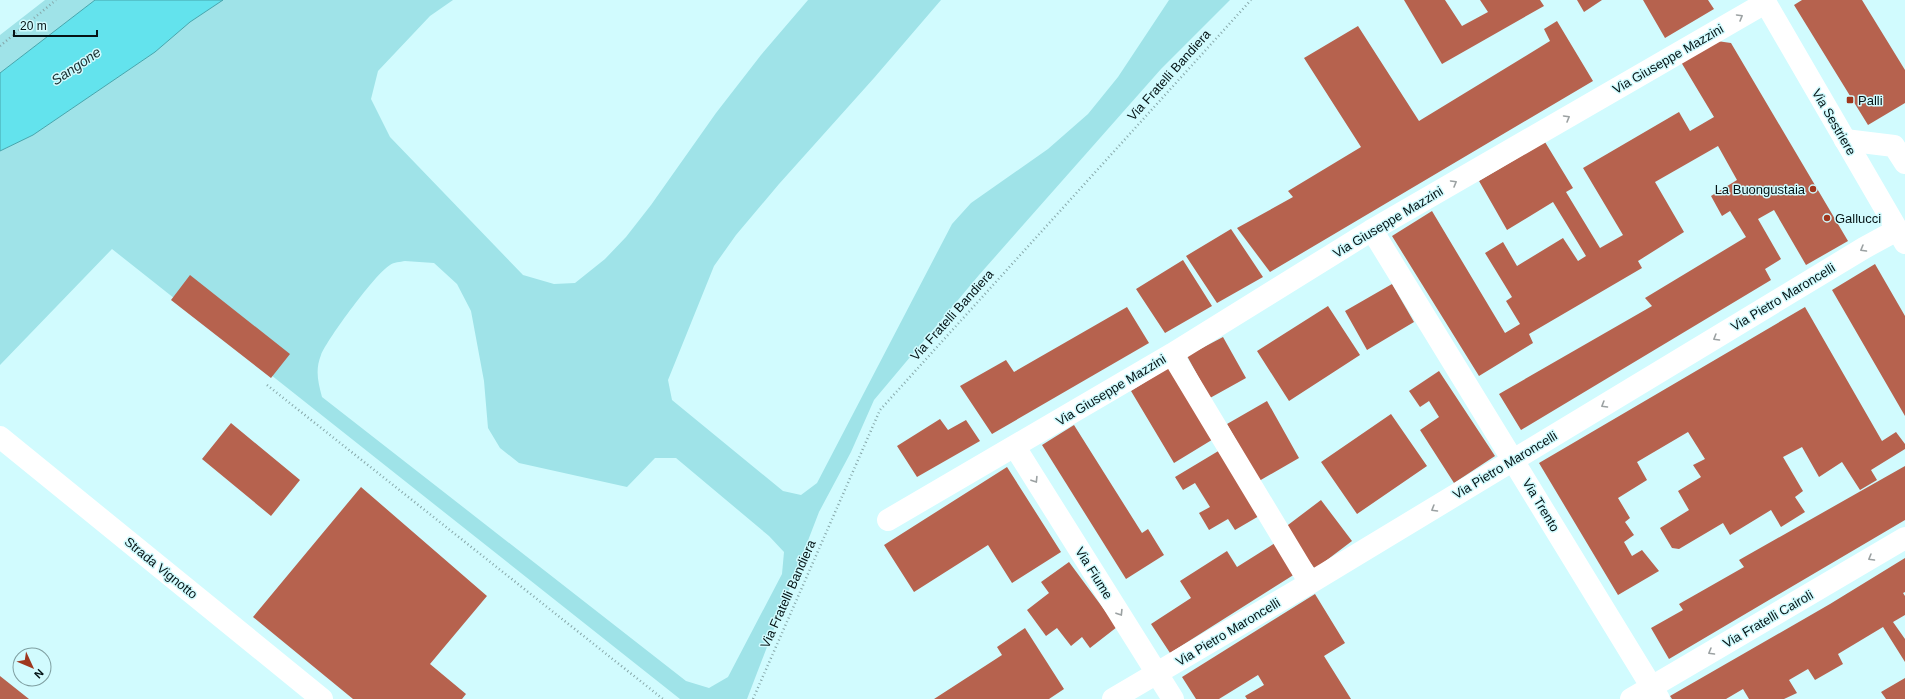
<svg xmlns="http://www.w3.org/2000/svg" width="1905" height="699" viewBox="0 0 1905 699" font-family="Helvetica,sans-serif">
<rect width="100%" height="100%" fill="#d1fbfe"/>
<path fill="#9fe3e8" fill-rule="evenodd" d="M45,0H95L0,73V35Z
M223,0H453L430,16L378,71L371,99L390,137L523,275L554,284L575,283L605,259L626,237L651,205L716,113L761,55L808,0H941L874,78L779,184L736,235L714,266L668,380L672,400L783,491L801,495L817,483L952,224L971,203L1048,149L1088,114L1118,77L1169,0H1230L1161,69L979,275L874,400L851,452L819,512L747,699H680L112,249L0,365V151L33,135L155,52L190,22ZM405,261L434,263L457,284L471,311L484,381L488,428L500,448L519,463L627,487L655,458H676L769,536L784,552L782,574L728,677L709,688L686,681L322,397C318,382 315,370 321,355C328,338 376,273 390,265C394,262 400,262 405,261Z"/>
<path fill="#63e3ed" stroke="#47a5ac" d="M95,0H223L190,22L155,52L33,135L0,151V73Z"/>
<path fill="#b6624e" d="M1404,0H1445L1462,26L1488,12L1480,0H1540L1544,6L1442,64Z
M1577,0H1602L1584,12Z
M1643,0H1708L1714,9L1665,38Z
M1802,0H1862L1905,70V103L1868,125L1794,5Z
M1557,21L1593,81L1270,272L1237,228L1293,197L1288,191L1361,147L1304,58L1358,26L1419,121L1550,41L1544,29Z
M1717,41L1731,43L1848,241L1806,265L1774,210L1758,219L1781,259L1765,269L1771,280L1521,430L1499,394L1652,306L1645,298L1746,237L1730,211L1722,216L1711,196L1737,180L1718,146L1655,182L1684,232L1638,261L1642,268L1529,334L1533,343L1479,376L1392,236L1432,211L1505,333L1520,324L1506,301L1512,297L1485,253L1503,242L1517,266L1563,238L1578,261L1586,256L1553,202L1507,230L1479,181L1545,142L1573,188L1566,192L1600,248L1623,235L1583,168L1679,112L1690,131L1714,117L1681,62Z
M1231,229L1263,277L1217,303L1186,256Z
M1183,260L1212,306L1165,333L1136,289Z
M1875,264L1905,316V416L1832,290Z
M190,275L290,354L271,378L171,300Z
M1392,284L1414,322L1367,350L1345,311Z
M1328,306L1360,355L1289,401L1257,351Z
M1127,307L1149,343L992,434L960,386L1006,360L1014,372Z
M1805,307L1882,441L1896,432L1905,444V449L1871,470L1877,480L1860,490L1842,462L1819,477L1802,447L1783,457L1803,491L1795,497L1805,512L1781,527L1771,510L1730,535L1723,523L1679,549L1672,548L1660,528L1689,510L1678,491L1701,477L1693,465L1705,459L1688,432L1637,462L1647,480L1618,498L1630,518L1625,522L1634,535L1624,542L1632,556L1642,550L1659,571L1618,595L1539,463Z
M1223,337L1246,378L1210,398L1187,356Z
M1171,366L1215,438L1174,463L1131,391Z
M1439,371L1495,456L1454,483L1420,430L1439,417L1429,401L1420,407L1409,391Z
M1267,401L1299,458L1259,481L1227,424Z
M1391,414L1427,466L1357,514L1321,462Z
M940,419L948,430L966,420L980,441L917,477L897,446Z
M231,423L300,480L271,516L202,459Z
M1074,425L1142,533L1148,529L1164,555L1126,579L1042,445Z
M1220,450L1259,516L1235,530L1228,519L1209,530L1199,513L1210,507L1195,483L1183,490L1175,477Z
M1905,466V520L1669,659L1651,628L1683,610L1679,604L1744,567L1739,560Z
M1007,467L1061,552L1012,583L988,545L914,592L884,545Z
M361,487L487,596L430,664L466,694L462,699H353L253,617Z
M1321,500L1352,541L1315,569L1284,528Z
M1275,543L1295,574L1170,653L1151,624L1191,598L1180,581L1227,551L1237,567Z
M1905,558V592L1903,593L1905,596V615L1893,622L1905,639V662L1883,627L1838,654L1843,664L1815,680L1808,669L1789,680L1797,693L1784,699H1749L1743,689L1726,699H1672L1670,696L1830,604Z
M1069,562L1117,627L1090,648L1082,637L1071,646L1057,628L1046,636L1027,610L1049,593L1041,582Z
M1315,594L1345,643L1324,656L1351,699H1247L1245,696L1264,685L1258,675L1219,699H1196L1182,677Z
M1025,628L1064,689L1049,699H934L1002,655L997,647Z
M0,676L29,699H0Z
M1905,678V699H1886L1881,692Z"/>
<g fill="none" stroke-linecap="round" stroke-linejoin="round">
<path stroke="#86a7a9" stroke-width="2.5" stroke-dasharray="1 3" stroke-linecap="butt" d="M0,46L56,0
M267,385L663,699
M753,699L880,410L1251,0"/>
<path stroke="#fff" stroke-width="22" d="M1845,140L1894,146L1905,163
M1372,230L1659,699
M1172,354L1310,583
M0,437L322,699
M1015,447L1173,699
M888,520L1172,354L1372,230L1765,3
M1113,699L1310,583L1864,248L1897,230
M1631,699L1905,538"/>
<path stroke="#fff" stroke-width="22" d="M1764,0L1905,243"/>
</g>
<defs><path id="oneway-chevron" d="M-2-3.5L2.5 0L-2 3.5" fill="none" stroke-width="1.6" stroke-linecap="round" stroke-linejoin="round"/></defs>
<g stroke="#9ba1a2">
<use href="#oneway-chevron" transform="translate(1740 17) rotate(-30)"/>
<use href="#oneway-chevron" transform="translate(1567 118) rotate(-30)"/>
<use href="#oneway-chevron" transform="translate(1454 183) rotate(-30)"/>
<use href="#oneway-chevron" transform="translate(1863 249) rotate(150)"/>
<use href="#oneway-chevron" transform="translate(1716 338) rotate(149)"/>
<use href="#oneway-chevron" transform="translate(1604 405) rotate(149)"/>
<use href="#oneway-chevron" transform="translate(1035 480) rotate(58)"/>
<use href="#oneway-chevron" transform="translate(1434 509) rotate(149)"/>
<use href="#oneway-chevron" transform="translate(1871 558) rotate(150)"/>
<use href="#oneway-chevron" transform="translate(1120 613) rotate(58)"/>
<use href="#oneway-chevron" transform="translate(1711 652) rotate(150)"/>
</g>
<g fill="#9f371e" stroke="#d1fbfe" stroke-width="1.5">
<rect x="1846" y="96" width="8" height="8" rx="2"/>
<circle cx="1813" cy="189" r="4"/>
<circle cx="1827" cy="218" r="4"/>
</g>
<g text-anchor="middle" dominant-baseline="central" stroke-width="3" stroke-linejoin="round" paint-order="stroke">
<g font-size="13" fill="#051416" stroke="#d1fbfe">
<text transform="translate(1668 59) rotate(-30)">Via Giuseppe Mazzini</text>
<text transform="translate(1169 75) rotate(-48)">Via Fratelli Bandiera</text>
<text transform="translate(1834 122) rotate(60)">Via Sestriere</text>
<text transform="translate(1388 222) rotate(-31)">Via Giuseppe Mazzini</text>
<text transform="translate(1783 297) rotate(-31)">Via Pietro Maroncelli</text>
<text transform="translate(952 315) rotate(-48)">Via Fratelli Bandiera</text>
<text transform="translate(1111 390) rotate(-31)">Via Giuseppe Mazzini</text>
<text transform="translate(1505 465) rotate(-31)">Via Pietro Maroncelli</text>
<text transform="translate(1541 505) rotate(59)">Via Trento</text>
<text transform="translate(161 568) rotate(39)">Strada Vignotto</text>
<text transform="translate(1094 573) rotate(58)">Via Fiume</text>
<text transform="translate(788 594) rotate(-66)">Via Fratelli Bandiera</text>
<text transform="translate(1768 619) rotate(-30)">Via Fratelli Cairoli</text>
<text transform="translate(1228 632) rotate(-31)">Via Pietro Maroncelli</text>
</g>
<g font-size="13" fill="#051416" stroke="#d1fbfe" text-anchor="start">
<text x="1858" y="100">Palli</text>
<text x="1805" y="189" text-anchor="end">La Buongustaia</text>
<text x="1835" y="218">Gallucci</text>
</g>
<g font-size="14" font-style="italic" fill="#193031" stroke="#d1fbfe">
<text transform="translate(76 66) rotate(-34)">Sangone</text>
</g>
</g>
<g transform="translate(32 667) rotate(134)"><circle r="19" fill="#d1fbfe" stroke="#7f9fa1"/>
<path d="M0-3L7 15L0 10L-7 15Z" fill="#9f371e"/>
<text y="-6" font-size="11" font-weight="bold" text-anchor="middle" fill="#051416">N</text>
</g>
<path d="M14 30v6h83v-6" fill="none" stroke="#051416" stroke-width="2"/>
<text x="20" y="30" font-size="12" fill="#051416" stroke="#d1fbfe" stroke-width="3" paint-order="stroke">20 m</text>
</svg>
